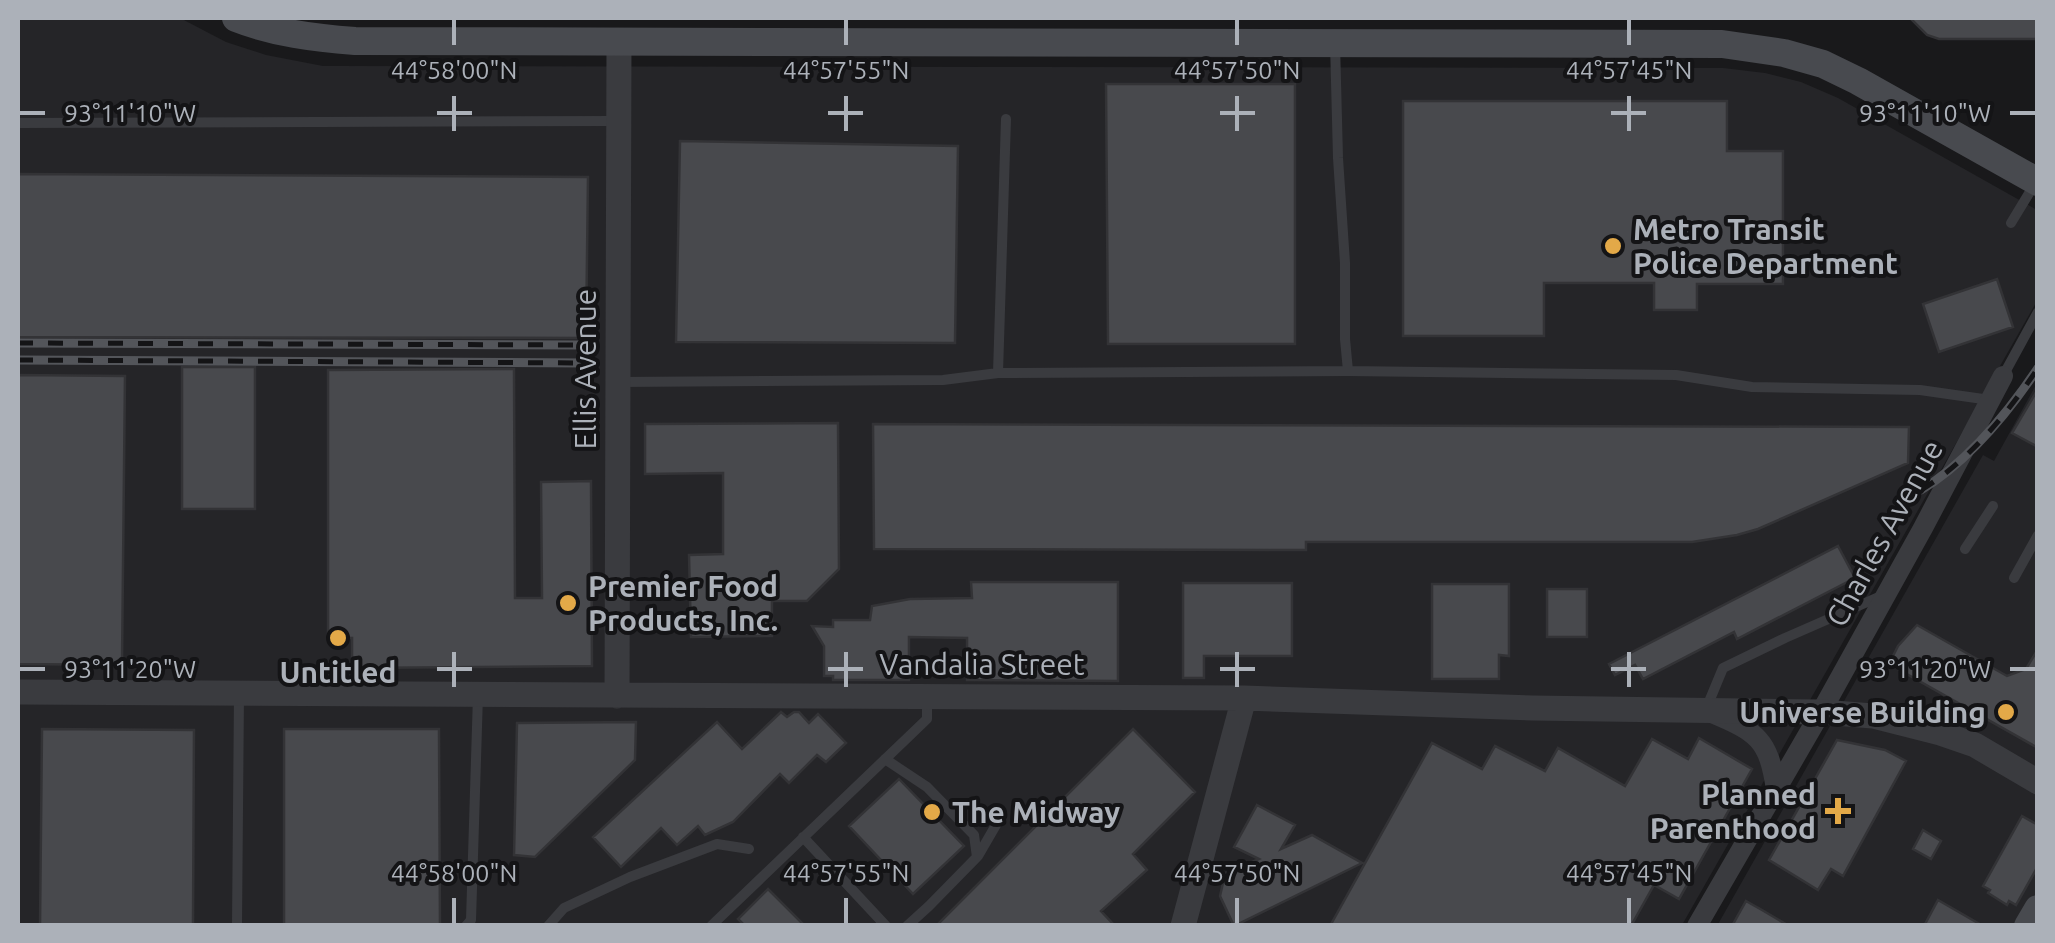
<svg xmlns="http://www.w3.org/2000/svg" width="2055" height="943" viewBox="0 0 2055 943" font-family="Ubuntu,sans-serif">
<rect width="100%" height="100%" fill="#19191b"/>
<path fill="#252528" d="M18,18H180L226,42L266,55L323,66L1723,68L1765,73L1801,82L1838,98L2037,210V301L1682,925H18Z
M2037,383L2038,891L2018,925L1717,926L1983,455L1994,461Z"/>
<path fill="#48494d" stroke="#333336" stroke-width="2.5" d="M1910,18H2038V39H1939L1927,35Z
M1106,84H1295V344H1108Z
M1403,101H1727V151H1783V284H1697V310H1654V283H1544V336H1403Z
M680,141L958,146L955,343L676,342Z
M18,174L588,177L586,338L18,337Z
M1997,279L2013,327L1939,352L1923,304Z
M182,367H255V509H182Z
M514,369L515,598H542L541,482L591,481L592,666L352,668V638H328V370Z
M18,375L125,376L122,665L18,664Z
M2038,389V447L2012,433Z
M838,423L839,569L807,601H772V636L691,637L689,555L723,554V473L645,474V424Z
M873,424L1909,427L1908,463L1758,529L1737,535L1692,542H1306V550L874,549Z
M1838,546L1855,578L1737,639L1734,632L1643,679L1635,665L1615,675L1609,664Z
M971,582H1118V681L967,680V638L909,637V680H833V676H824V646L812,626L833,627V620H870L872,606L910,599L972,598Z
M1183,583H1292V656H1204V678H1183Z
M1432,584H1509V656L1499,655V679H1432Z
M1547,589H1587V637H1547Z
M1917,625L2007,676L2026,669L2038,649V748L1889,664L1898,646Z
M781,712L787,717L794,712H799L809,723L818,714L846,743L826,762L817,755L789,783L780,774L733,822L705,835L698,826L677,845L661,828L621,867L593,837L717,722L742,749Z
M636,722L635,760L535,857L514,855L517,723Z
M42,729L194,730L193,926H40Z
M284,729H439L440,926H284Z
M1133,729L1195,792L1133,854L1147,870L1101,911L1115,926H936Z
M1699,738L1752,769L1679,899L1654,885L1631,926H1330L1432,743L1482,769L1495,746L1545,771L1558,748L1625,786L1652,739L1688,759Z
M1837,740L1885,750L1906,761L1843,876L1831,869L1818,890L1769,860Z
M899,779L964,846L913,894L849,826Z
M1257,805L1295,825L1281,849L1312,835L1362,863L1234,926L1220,896L1225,874L1259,859L1234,847Z
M2022,816L2038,825V866L2016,905L2009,901L2007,905L1988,893L1990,890L1983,886Z
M1923,830L1941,841L1931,859L1913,849Z
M768,889L805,926H745L738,919Z
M1938,900L1983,926H1924Z
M1746,901L1762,910L1789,926H1732Z"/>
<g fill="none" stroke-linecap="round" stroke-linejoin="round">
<path stroke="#3a3b3f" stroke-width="10" d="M1335,43L1338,158L1345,263V339L1348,371
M18,123L618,121
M2011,223L2034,185
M998,373L1006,119
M2003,376L2038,312
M619,382L943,380L998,373L1348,371L1676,375L1752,387L1920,390L1990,400
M1965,549L1993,506
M2014,578L2038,535
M1706,709L1723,668L1785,638L1881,596
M885,759L927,787L974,835L977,857L929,906L907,926
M803,837L886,926
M978,856L996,825
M237,926L239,694
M466,926L471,920L478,695
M548,926L564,908L630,877L717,844L749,849
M711,926L927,719V697"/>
<path stroke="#3a3b3f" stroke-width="20" d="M1712,713C1757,732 1769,739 1776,790
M1697,926L1821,712L1923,528L2003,376"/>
<path stroke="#3a3b3f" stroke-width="25" d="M18,692L1244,698L1532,708L1821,712L1873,716L1940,733L1975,745L2038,782
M617,696L619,42
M1183,926L1244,698"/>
<path stroke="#484a4f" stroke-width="28" d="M236,18C274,33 315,38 355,41L1722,44L1784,53L1823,64L1858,81L2038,182
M2028,926L2038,909"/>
<g stroke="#53555a" stroke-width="9">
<path id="rail" d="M18,343L583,345
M18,360L585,363
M1921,490C1969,461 2007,414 2038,368"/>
</g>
<use href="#rail" stroke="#141416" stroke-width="5" stroke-dasharray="15" stroke-linecap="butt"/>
</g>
<path fill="none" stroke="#acb1b9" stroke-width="4" d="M454,20V45M846,20V45M1237,20V45M1629,20V45M454,96V131M846,96V131M1237,96V131M1629,96V131M20,113H45M437,113H472M828,113H863M1220,113H1255M1611,113H1646M2010,113H2035M454,652V687M846,652V687M1237,652V687M1629,652V687M20,669H45M437,669H472M828,669H863M1220,669H1255M1611,669H1646M2010,669H2035M454,898V923M846,898V923M1237,898V923M1629,898V923"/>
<g fill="#e3a948" stroke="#141416" stroke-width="4">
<circle cx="1613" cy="246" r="10"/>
<circle cx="568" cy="603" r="10"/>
<circle cx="338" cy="638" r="10"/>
<circle cx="2006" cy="712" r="10"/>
<path d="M1833 796h10v10h10v10h-10v10h-10v-10h-10v-10h10z"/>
<circle cx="932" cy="812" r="10"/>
</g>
<g text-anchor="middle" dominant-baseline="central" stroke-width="8" stroke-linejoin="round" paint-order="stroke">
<g font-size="30" font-weight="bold" fill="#acb1b9" stroke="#141416" text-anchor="start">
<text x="1633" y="229">Metro Transit<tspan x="1633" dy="34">Police Department</tspan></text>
<text x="588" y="586">Premier Food<tspan x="588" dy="34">Products, Inc.</tspan></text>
<text x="338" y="672" text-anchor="middle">Untitled</text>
<text x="1986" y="712" text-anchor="end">Universe Building</text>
<text x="1816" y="794" text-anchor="end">Planned<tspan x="1816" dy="34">Parenthood</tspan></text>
<text x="952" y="812">The Midway</text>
</g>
<g font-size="30" fill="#acb1b9" stroke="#141416">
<text transform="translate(585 369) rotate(-90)">Ellis Avenue</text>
<text transform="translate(1884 533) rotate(-61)">Charles Avenue</text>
<text x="982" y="664">Vandalia Street</text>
</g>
</g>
<g font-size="25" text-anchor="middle" fill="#acb1b9" stroke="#141416" stroke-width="8" stroke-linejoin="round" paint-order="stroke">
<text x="454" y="79">44°58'00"N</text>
<text x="846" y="79">44°57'55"N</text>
<text x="1237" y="79">44°57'50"N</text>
<text x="1629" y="79">44°57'45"N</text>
<text x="1925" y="122">93°11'10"W</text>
<text x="130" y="122">93°11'10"W</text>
<text x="1925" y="678">93°11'20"W</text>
<text x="130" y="678">93°11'20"W</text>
<text x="454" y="882">44°58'00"N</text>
<text x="846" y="882">44°57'55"N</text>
<text x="1237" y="882">44°57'50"N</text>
<text x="1629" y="882">44°57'45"N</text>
</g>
<rect width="2055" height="943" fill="none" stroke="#acb1b9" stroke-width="40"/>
</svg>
